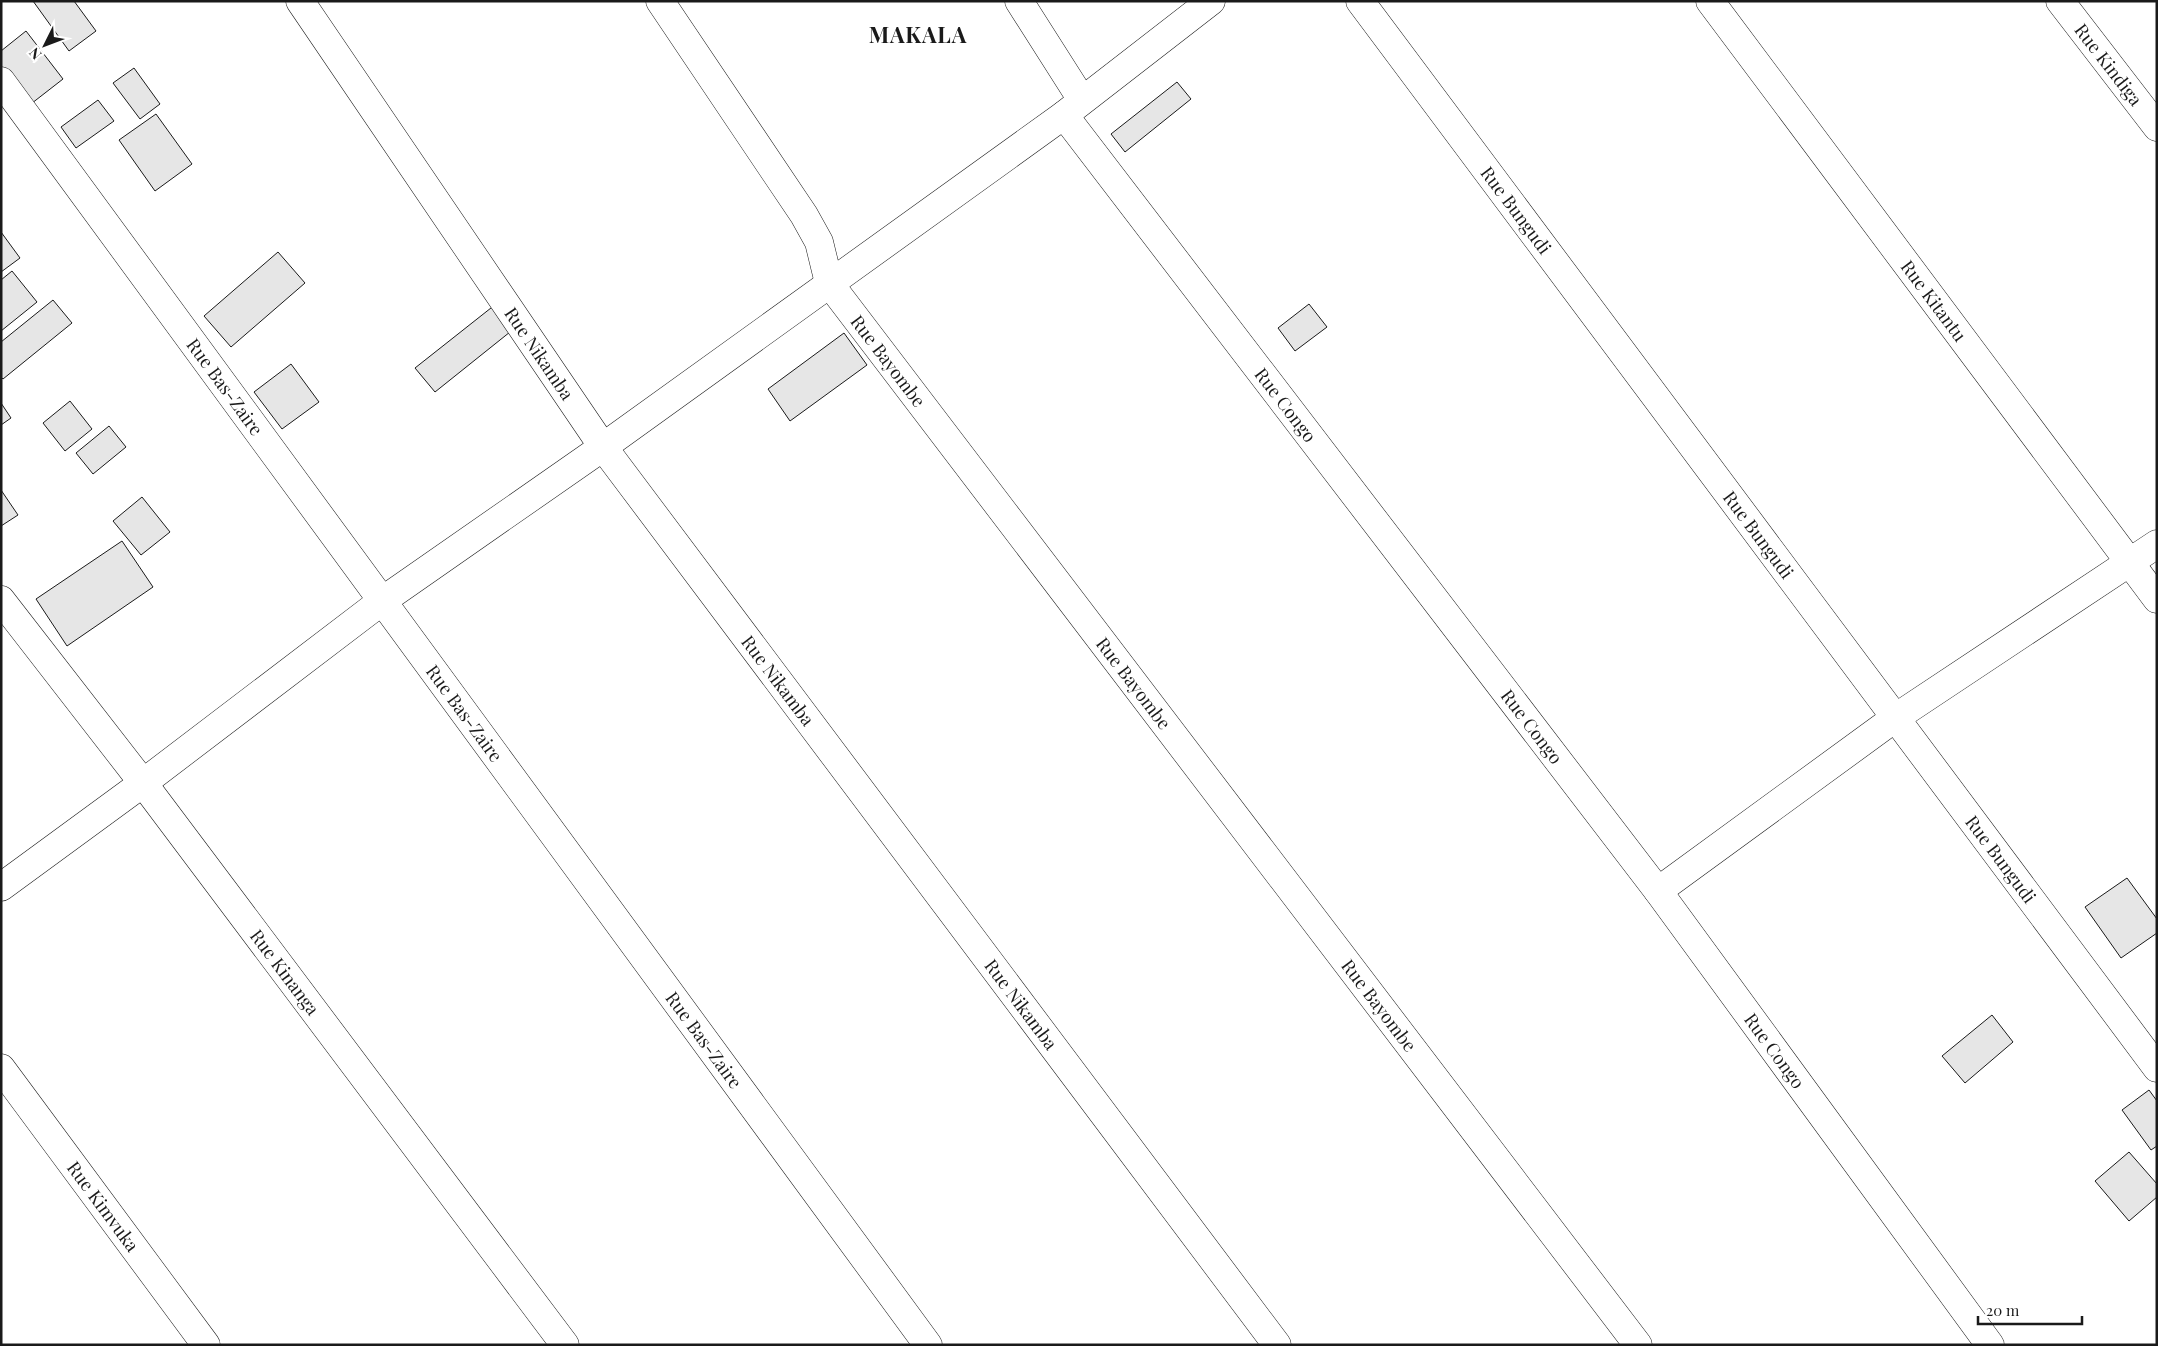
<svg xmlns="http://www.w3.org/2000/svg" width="2158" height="1346" viewBox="0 0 2158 1346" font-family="'Playfair Display',serif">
<rect width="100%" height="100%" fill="#fff"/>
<path fill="#e6e6e6" stroke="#1a1a1a" d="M33,1H74L96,31L69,51Z
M26,31L63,79L27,107L1,73V51Z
M134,68L160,104L140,119L113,83Z
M1177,82L1191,99L1125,152L1111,134Z
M98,100L114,121L76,148L61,127Z
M156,114L192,164L155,191L119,140Z
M1,232L20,258L1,272Z
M278,252L305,283L231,347L204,316Z
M12,271L37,302L1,331V280Z
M53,300L72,323L3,379L1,377V342Z
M496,304L515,328L435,392L415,368Z
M1309,304L1327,327L1295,351L1278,328Z
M844,333L867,365L790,421L768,389Z
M291,364L319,402L282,429L254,392Z
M70,401L92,429L65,451L43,423Z
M1,403L11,418L1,425Z
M109,426L126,447L93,474L76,453Z
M1,490L18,515L1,526Z
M142,497L170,532L141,555L113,521Z
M122,541L153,587L67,646L36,599Z
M2127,878L2157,919V933L2121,958L2085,907Z
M1992,1015L2013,1042L1965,1083L1942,1056Z
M2149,1090L2157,1101V1146L2151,1150L2122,1110Z
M2129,1152L2157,1184V1197L2129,1221L2095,1181Z"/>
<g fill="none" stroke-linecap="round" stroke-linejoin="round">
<g stroke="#1a1a1a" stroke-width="29">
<g id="street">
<path id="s1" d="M300,1L603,447L1277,1345"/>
<path id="s2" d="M660,1L804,215L819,242L829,283L1638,1345"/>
<path d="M1019,1L1082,100"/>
<path id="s3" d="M1360,1L2157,1068"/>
<path id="s4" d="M1710,1L2157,599"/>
<path id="s5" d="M2060,1L2157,127"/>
<path id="s6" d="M1,81L928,1345"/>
<path id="s7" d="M1064,115L1658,891L1990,1345"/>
<path id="s8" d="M1,600L143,783L565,1345"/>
<path d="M1,887L143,783L382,601L603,447L1064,115L1211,1"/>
<path d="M1658,891L1895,718L2157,544"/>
<path id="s9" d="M1,1068L206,1345"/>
</g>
</g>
<use href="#street" stroke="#fff" stroke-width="28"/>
</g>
<g text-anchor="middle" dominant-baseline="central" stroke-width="4" stroke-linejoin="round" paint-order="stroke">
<g font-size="18" fill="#1a1a1a" stroke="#fff">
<text stroke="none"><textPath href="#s5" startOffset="80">Rue Kindiga</textPath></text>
<text stroke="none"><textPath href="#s3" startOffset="261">Rue Bungudi</textPath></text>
<text stroke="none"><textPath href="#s4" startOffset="374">Rue Kitantu</textPath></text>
<text stroke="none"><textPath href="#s1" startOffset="426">Rue Nikamba</textPath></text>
<text stroke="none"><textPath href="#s2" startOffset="429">Rue Bayombe</textPath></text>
<text stroke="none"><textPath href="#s6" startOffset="379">Rue Bas-Zaire</textPath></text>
<text stroke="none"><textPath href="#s7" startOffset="365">Rue Congo</textPath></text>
<text stroke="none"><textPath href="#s3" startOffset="666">Rue Bungudi</textPath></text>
<text stroke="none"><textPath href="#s1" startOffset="831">Rue Nikamba</textPath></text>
<text stroke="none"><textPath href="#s2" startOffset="834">Rue Bayombe</textPath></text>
<text stroke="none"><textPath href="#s6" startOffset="784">Rue Bas-Zaire</textPath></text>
<text stroke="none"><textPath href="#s7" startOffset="770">Rue Congo</textPath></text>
<text stroke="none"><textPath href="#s3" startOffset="1071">Rue Bungudi</textPath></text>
<text stroke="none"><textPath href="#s8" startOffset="468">Rue Kinanga</textPath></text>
<text stroke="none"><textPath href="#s1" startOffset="1236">Rue Nikamba</textPath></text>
<text stroke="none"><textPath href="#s2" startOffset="1239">Rue Bayombe</textPath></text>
<text stroke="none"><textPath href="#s6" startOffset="1189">Rue Bas-Zaire</textPath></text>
<text stroke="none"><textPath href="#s7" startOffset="1175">Rue Congo</textPath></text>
<text stroke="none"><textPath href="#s9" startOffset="172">Rue Kimvuka</textPath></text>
</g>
<g font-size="22" font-weight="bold" letter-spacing="1" fill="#1a1a1a" stroke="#fff">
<text x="918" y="34">MAKALA</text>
</g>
</g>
<rect width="2158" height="1346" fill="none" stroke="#1a1a1a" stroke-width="5"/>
<g transform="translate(45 45) rotate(228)" stroke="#ffffff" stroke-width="4" paint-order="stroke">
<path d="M0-4L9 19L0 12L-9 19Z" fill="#1a1a1a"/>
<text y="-8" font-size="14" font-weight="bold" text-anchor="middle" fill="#1a1a1a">N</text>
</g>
<path d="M1978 1316v8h104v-8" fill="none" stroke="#1a1a1a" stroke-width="2.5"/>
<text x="1986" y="1316" font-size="15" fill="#1a1a1a" stroke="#ffffff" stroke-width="4" paint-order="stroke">20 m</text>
</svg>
